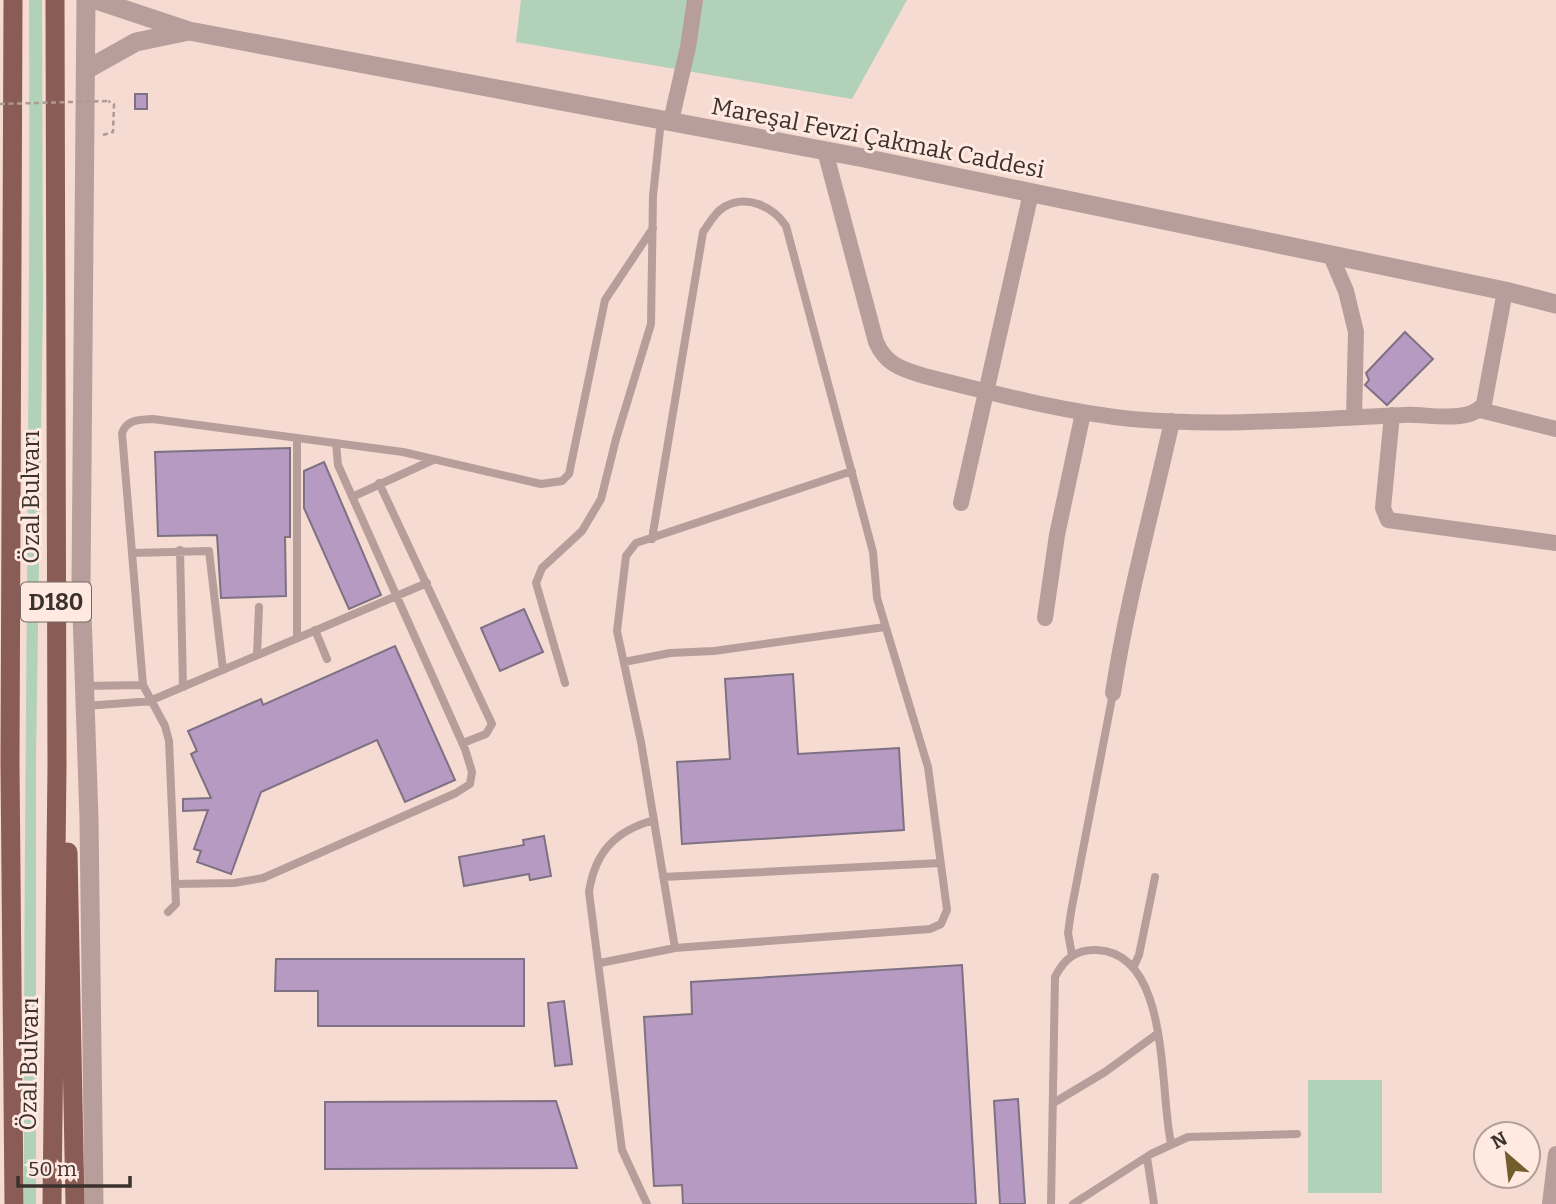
<svg xmlns="http://www.w3.org/2000/svg" width="1556" height="1204" viewBox="0 0 1556 1204" font-family="Bitter,serif">
<rect width="100%" height="100%" fill="#f5dbd1"/>
<path fill="#b1d1b9" d="M29,0H42L43,303L36,758V1204H24C23,803 31,401 29,0Z
M521,0H907L852,99L516,42Z
M1308,1080H1382V1193H1308Z"/>
<path fill="#b79ac2" stroke="#7e7183" stroke-width="2" d="M135,94H147V109H135Z
M1405,332L1433,359L1387,405L1365,385L1369,380L1366,373Z
M290,448V537H285L286,596L221,598L217,535L158,536L155,452Z
M324,462L381,595L349,609L304,508V471Z
M524,609L543,652L500,671L481,628Z
M395,646L455,780L405,802L377,740L261,792L231,874L197,862L201,851L194,849L208,810L183,811V799L211,798L191,754L197,751L188,731L261,699L263,705Z
M793,674L798,754L899,748L904,830L682,844L677,762L730,759L725,679Z
M544,836L551,876L530,880L529,874L464,886L459,857L524,845L523,840Z
M276,959H524V1026H318V991H275Z
M962,965L976,1204H683L682,1185L654,1186L644,1017L692,1014L691,982Z
M564,1001L572,1064L555,1066L548,1003Z
M1018,1099L1025,1204H1000L994,1101Z
M556,1101L577,1168L325,1169V1102Z"/>
<g fill="none" stroke-linecap="round" stroke-linejoin="round">
<path stroke="#ae9a92" stroke-width="2.5" stroke-dasharray="5 3.5" stroke-linecap="butt" d="M103,135L113,132L114,104L108,101"/>
<path stroke="#b79e9a" stroke-width="8" d="M297,438V637
M379,483L492,724L486,734L463,743
M352,497L433,460
M180,550L183,687
M132,553L209,551L223,670
M315,630L327,659
M257,655L259,607
M624,662L670,653L714,651L885,627
M565,683L536,583L542,568L582,531L601,499L616,439L651,324L653,196L661,120
M143,685L122,433C127,419 139,420 153,419L403,452L541,484L562,481L569,474L605,300L653,228
M84,686L143,685L165,726L169,741L176,904L168,912
M152,700L427,583
M85,706L153,701
M663,877L940,863
M175,884L234,883L263,878L456,793L470,784L472,772L465,749L338,465L336,443
M675,948L641,742L617,631L626,556L636,543L852,471
M1072,955L1068,933L1071,912L1113,693
M600,963L675,948L930,929L941,924L947,910L928,767L877,598L873,552L786,226C773,206 746,194 724,207C714,213 709,224 703,232L652,539
M1134,966L1139,955L1155,877
M1055,1102L1105,1072L1157,1034
M1147,1157L1154,1204
M647,1204L622,1150L589,892C595,852 615,831 654,820
M1051,1204L1055,977C1064,959 1076,949 1097,950C1171,953 1159,1091 1171,1143
M1073,1204L1151,1154L1188,1137L1297,1134"/>
<path stroke="#b79e9a" stroke-width="16" d="M671,121L688,47L695,0
M825,151L876,342C886,365 902,369 924,376C993,393 1062,412 1132,419C1222,427 1313,419 1403,415C1425,413 1469,425 1484,404L1505,291
M1331,256L1346,291L1356,332L1354,417
M1480,410L1556,429
M1392,415L1383,508L1388,520L1556,543
M961,503L1031,193
M1045,618L1057,535L1083,413
M1113,693C1127,601 1152,512 1172,421
M1550,1204L1556,1154"/>
<path stroke="#b79e9a" stroke-width="19" d="M86,0L81,584L89,819L94,1204
M189,31L864,158L1505,291L1556,304
M86,70L136,42L189,31L96,0"/>
<path stroke="#8a5c56" stroke-width="19" d="M13,0L10,764L14,1204
M68,852L75,1204
M52,1204L57,767L55,0"/>
<path stroke="#ae9a92" stroke-width="2.5" stroke-dasharray="5 3.5" stroke-linecap="butt" d="M0,104L108,101"/>
</g>
<g text-anchor="middle" dominant-baseline="central" stroke-width="6" stroke-linejoin="round" paint-order="stroke">
<rect fill="#ffe9e1" stroke="#766863" stroke-width="2" x="21" y="582.5" width="70" height="39" rx="5"/>
<g font-size="23" font-weight="bold" fill="#3b312d">
<text x="56" y="602">D180</text>
</g>
<g font-size="24" fill="#3b312d" stroke="#ffe9e1">
<text transform="translate(878 138) rotate(11)">Mareşal Fevzi Çakmak Caddesi</text>
<text transform="translate(31 497) rotate(-90)">Özal Bulvarı</text>
<text transform="translate(29 1064) rotate(-89)">Özal Bulvarı</text>
</g>
</g>
<g transform="translate(1507 1155) rotate(332)"><circle r="33" fill="#ffe9e1" stroke="#b19f99" stroke-width="2"/>
<path d="M0-5L12 26L0 18L-12 26Z" fill="#735d2d"/>
<text y="-10" font-size="19" font-weight="bold" text-anchor="middle" fill="#3b312d">N</text>
</g>
<path d="M18 1176v10h112v-10" fill="none" stroke="#3b312d" stroke-width="3.5"/>
<text x="28" y="1176" font-size="21" fill="#3b312d" stroke="#ffe9e1" stroke-width="5" paint-order="stroke">50 m</text>
</svg>
